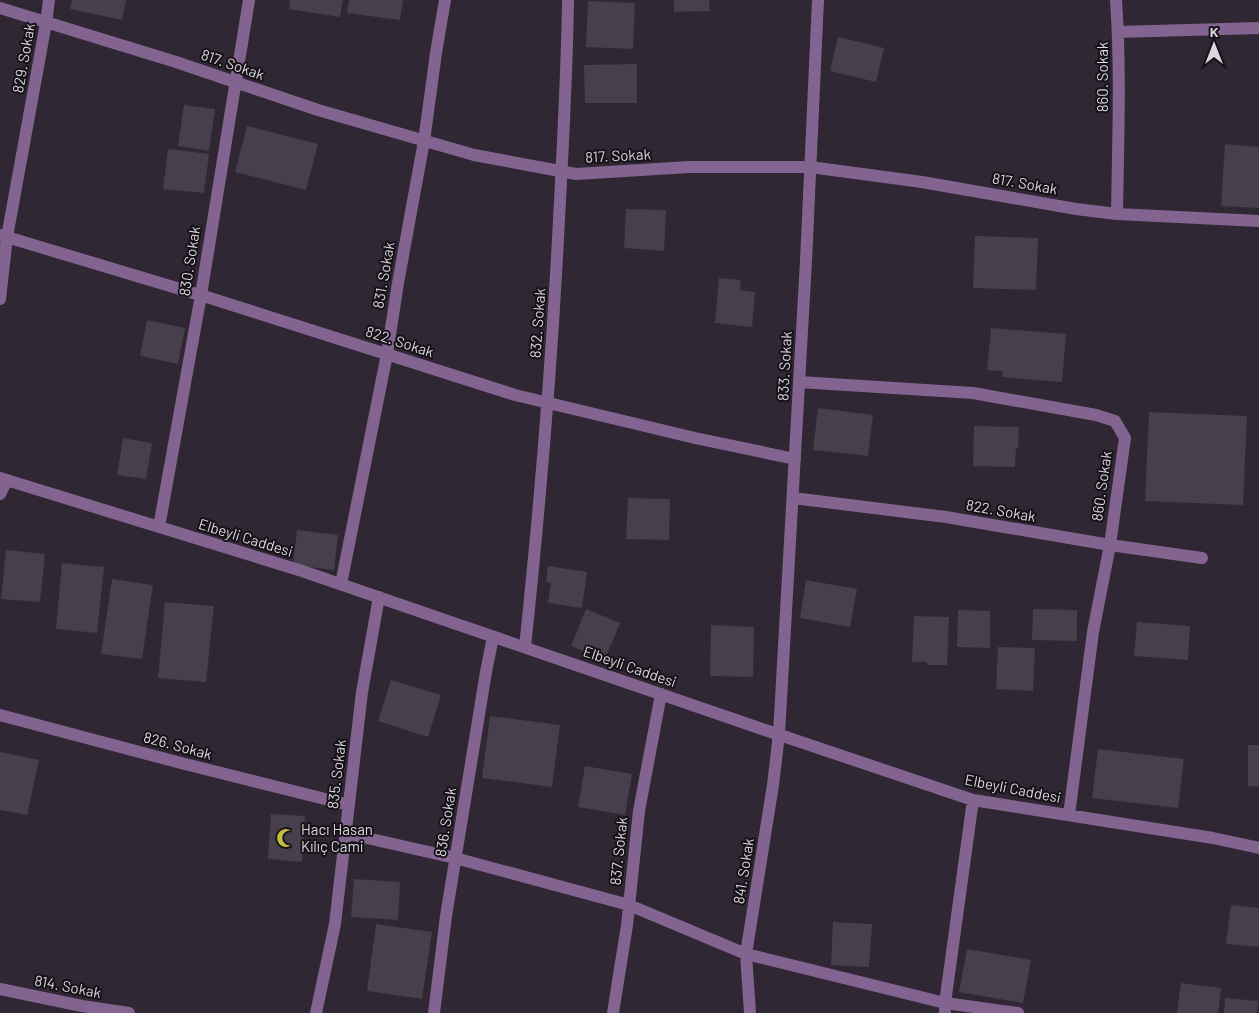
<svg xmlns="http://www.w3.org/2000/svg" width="1259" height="1013" viewBox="0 0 1259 1013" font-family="Barlow,sans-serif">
<rect width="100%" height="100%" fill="#2f2733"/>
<path fill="#473f4b" d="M72,0H126L122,20L70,9Z
M290,0H343L340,17L289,9Z
M349,0H403L400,20L347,13Z
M674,0H709L710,11L674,12Z
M588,1L635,3L633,49L586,47Z
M838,37L884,48L876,82L830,71Z
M637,64V103H585L584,65Z
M184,105L215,109L209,151L178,146Z
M247,126L318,144L306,190L235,172Z
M1225,144L1259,147V208L1221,206Z
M168,149L209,154L204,193L163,189Z
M626,209L666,210L664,251L624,248Z
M975,236L1038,238L1036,290L973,288Z
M719,278L741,280L740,290L755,292L752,327L715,323Z
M147,320L185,328L178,364L140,356Z
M991,328L1066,334L1062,382L1002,377L1003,371L987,370Z
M818,408L873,415L868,456L813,450Z
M1149,412L1247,416L1243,505L1145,501Z
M974,426L1019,427L1018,448H1016L1015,467L973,466Z
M123,438L152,443L146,479L117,475Z
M628,498L670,499L669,540L626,539Z
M297,530L338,535L334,570L293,565Z
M6,550L45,554L40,602L1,599Z
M62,563L104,567L97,633L56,629Z
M548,566L587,572L582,608L548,603L551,583L546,582Z
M112,579L153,585L142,659L101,654Z
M806,580L857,589L850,627L800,618Z
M165,602L214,606L206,682L158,678Z
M586,609L620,623L605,659L571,646Z
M1033,609L1077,610V641L1032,640Z
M958,610L990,611V648L957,647Z
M914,616L949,617L947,665H927V662H912Z
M1137,622L1190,626L1188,660L1134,656Z
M711,625L754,627L753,677L710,676Z
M998,647L1035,648L1033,691L996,689Z
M391,680L441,695L428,737L378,721Z
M490,716L560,725L552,787L482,778Z
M1248,745H1259V787L1248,786Z
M1098,749L1184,759L1178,808L1092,798Z
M0,752L39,760L27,815L0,810Z
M585,766L632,774L625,815L578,807Z
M271,814L305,816L302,862L268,859Z
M354,879L400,882L398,920L351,917Z
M1231,905L1259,908V947L1226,944Z
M833,922L872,924L869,967L831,965Z
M376,924L432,932L422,999L367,991Z
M967,949L1031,960L1023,1003L959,992Z
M1181,983L1221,988L1218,1013H1177Z
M1225,998L1258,1001L1257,1013H1224Z"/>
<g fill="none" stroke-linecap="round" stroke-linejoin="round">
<path stroke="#836491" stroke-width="12" d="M1116,0C1121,71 1118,143 1117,214
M0,8L176,62L318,110L474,155L576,174L689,167H810L922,182L1076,209L1117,214L1259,221
M1118,32L1259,28
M0,235L210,298L515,395L695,438L795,459
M0,299L7,237L46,23L49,0
M799,382L973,393L1096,415L1115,421L1125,438L1110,545L1093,632L1069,815
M0,478L302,571L765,730L973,800L1213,838L1259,848
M0,494L7,480
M793,498L946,517L1110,545L1202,558
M159,527L201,295L249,0
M341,584L387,354L398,283L424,141L436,53L445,0
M525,647C540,505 552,362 559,219C563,146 567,73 568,0
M0,715L181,763L349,805
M345,833L455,858L629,905L746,954L945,1003L1018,1013
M0,989L82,1006L129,1013
M316,1013L335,924L362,692L379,597
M434,1013L446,916L486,672L493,637
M613,1013L627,925L639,811L661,694
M750,1013L746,954L773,785L779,734L806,261L818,0
M945,1013V1003L973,800"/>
</g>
<defs>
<g id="mosque-bare" transform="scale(1.5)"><path d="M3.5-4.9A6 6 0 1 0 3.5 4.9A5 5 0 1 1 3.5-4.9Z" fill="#c5bc3d" stroke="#151217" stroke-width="2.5" paint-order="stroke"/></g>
</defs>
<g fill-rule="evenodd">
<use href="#mosque-bare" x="286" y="838"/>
</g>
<g text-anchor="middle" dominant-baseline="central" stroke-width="4" stroke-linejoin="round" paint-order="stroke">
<g font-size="15" fill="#dbd5dd" stroke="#151217">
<text transform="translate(23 58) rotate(-80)">829. Sokak</text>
<text transform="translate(233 64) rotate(19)">817. Sokak</text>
<text transform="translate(1102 77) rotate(-90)">860. Sokak</text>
<text transform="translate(618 155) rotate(-3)">817. Sokak</text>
<text transform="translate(1025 183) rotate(10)">817. Sokak</text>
<text transform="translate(189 261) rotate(-81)">830. Sokak</text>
<text transform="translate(383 275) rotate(-80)">831. Sokak</text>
<text transform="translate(537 323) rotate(-86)">832. Sokak</text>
<text transform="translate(400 341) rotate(18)">822. Sokak</text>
<text transform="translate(784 366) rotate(-87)">833. Sokak</text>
<text transform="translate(1101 486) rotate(-82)">860. Sokak</text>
<text transform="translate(1001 510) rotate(10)">822. Sokak</text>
<text transform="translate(246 537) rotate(17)">Elbeyli Caddesi</text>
<text transform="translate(630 666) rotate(19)">Elbeyli Caddesi</text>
<text transform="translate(178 745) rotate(15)">826. Sokak</text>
<text transform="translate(336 774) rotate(-83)">835. Sokak</text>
<text transform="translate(1013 788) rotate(11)">Elbeyli Caddesi</text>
<text transform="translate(445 822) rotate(-81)">836. Sokak</text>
<text transform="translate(618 851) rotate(-84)">837. Sokak</text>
<text transform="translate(743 871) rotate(-81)">841. Sokak</text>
<text transform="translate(68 986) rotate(11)">814. Sokak</text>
</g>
<g font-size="15" fill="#dbd5dd" stroke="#151217" text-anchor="start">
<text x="301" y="829">Hacı Hasan<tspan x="301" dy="17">Kılıç Cami</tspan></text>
</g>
</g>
<g transform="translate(1214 45)" stroke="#151217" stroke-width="4" paint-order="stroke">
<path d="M0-4L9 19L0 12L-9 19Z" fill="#dbd5dd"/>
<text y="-8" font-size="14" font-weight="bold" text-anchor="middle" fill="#dbd5dd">K</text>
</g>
</svg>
